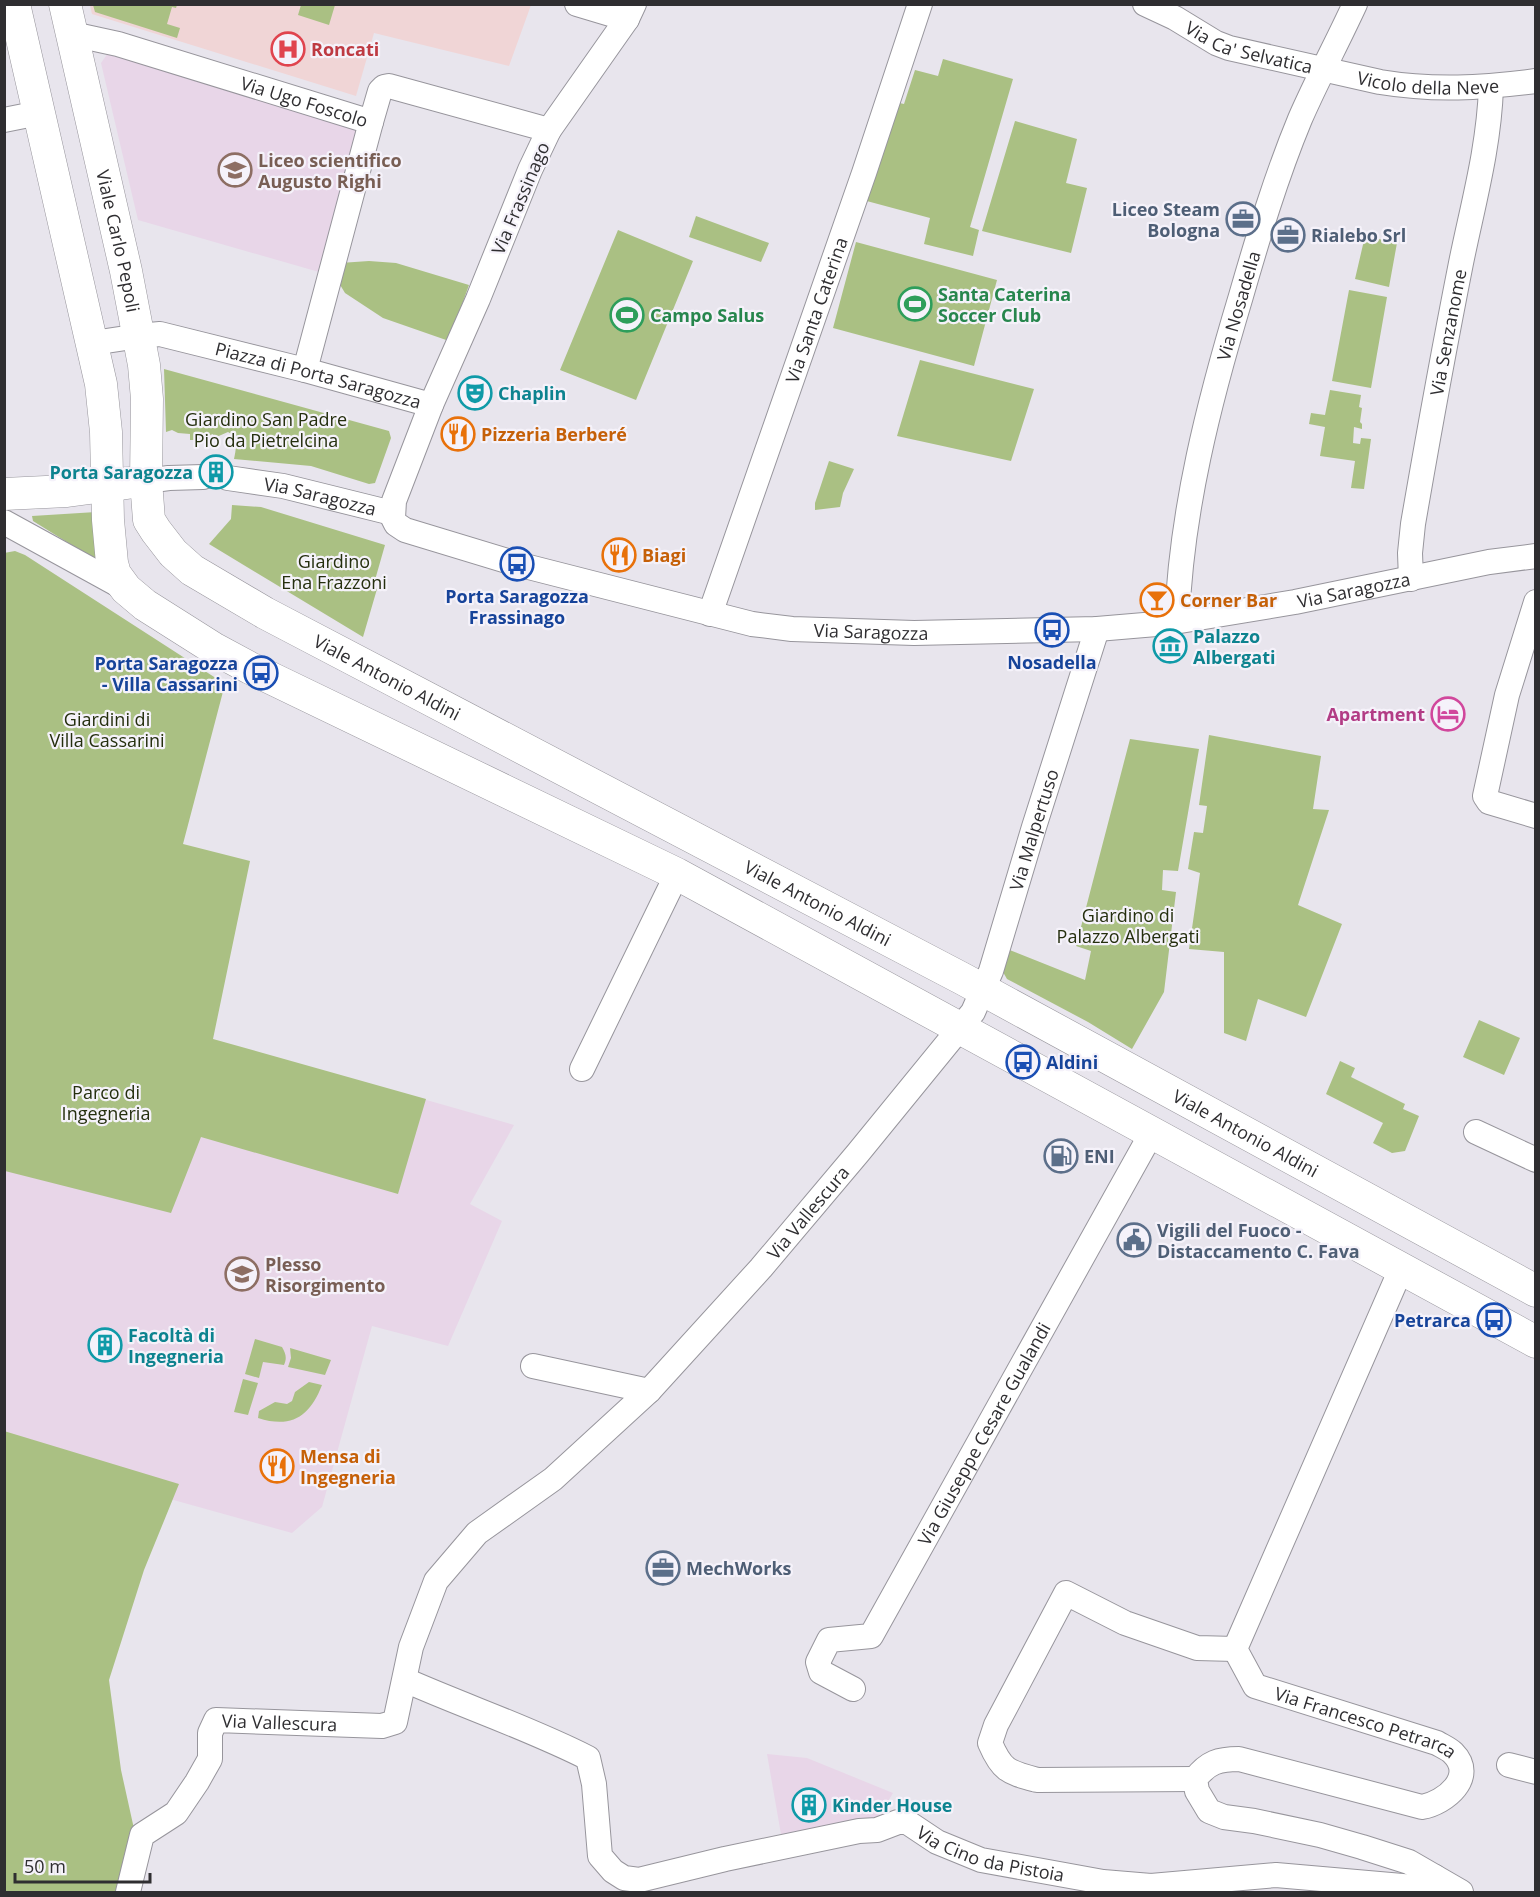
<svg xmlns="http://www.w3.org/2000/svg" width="1540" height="1897" viewBox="0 0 1540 1897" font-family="'Open Sans',sans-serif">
<rect width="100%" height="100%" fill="#e8e5ed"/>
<path fill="#e8d6e8" d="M108,53L359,121L319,272L138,220L101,63Z
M4,980L514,1125L470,1204L502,1221L448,1346L372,1326L322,1507L292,1533L5,1453Z
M767,1754L807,1758L893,1793L875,1823L782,1840Z"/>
<path fill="#f0d5d6" d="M90,5H531L509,66L374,33L356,96L92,14Z"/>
<path fill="#aac083" d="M93,5H177L176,8L172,7L167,24L180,28L177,38L95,12Z
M301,5H335L329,25L298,15Z
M943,59L1013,79L970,227L979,230L973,256L924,244L930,218L863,200L895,102L904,104L915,70L938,76Z
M1015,121L1077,139L1066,183L1087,188L1071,253L982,231Z
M696,216L769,243L761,262L689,237Z
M618,230L693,261L636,400L560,370Z
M1365,236L1397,243L1389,287L1355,279Z
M856,242L997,280L974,366L833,328Z
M369,261L396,263L469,285L449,341L383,318L345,293L336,278L340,263Z
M1349,290L1387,297L1371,388L1332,381Z
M920,360L1034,389L1011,461L897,436Z
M164,369L389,431L391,438L375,483L369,484L311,466L234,459C236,449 239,437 228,432L214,438L213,434L207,436L208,440H190V434L178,433L172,430L166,432Z
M1330,390L1361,395L1359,407L1362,408L1360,422L1362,424V429L1354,427L1353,443L1360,444L1361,438L1371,439L1364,489L1351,488L1355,461L1320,456L1325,427L1309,424L1311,413L1325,415Z
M829,461L854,469L843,493L840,507L815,510V503Z
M232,505L261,507L385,545L373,587L377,589L363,637L209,544L231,519Z
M96,512L99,562L33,521L32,516Z
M15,551L25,555L225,684L183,844L250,861L213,1039L426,1099L398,1194L201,1137L171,1213L5,1171L4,553Z
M1209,735L1321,756L1313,809L1329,810L1298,905L1342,924L1306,1017L1258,999L1246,1041L1224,1033V952L1189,949L1200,873L1188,869L1194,832L1203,833L1207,806L1199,805Z
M1130,739L1199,749L1178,871L1163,870L1162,890L1176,892L1164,992L1132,1049L1088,1022L1007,979L1003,972L1007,949L1085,980L1091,951L1076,946Z
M1479,1020L1520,1038L1504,1075L1463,1057Z
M1340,1061L1355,1068L1351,1077L1405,1104L1403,1109L1419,1116L1405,1151L1392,1153L1373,1143L1383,1123L1326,1094Z
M255,1339L282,1347C286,1354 287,1358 284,1365L263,1362L259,1378L245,1374Z
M290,1348L331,1360L325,1375L288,1367L291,1358Z
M243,1379L258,1383L248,1415L234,1412Z
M309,1382L322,1385C310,1416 292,1429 258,1418L259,1411L275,1402L287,1404L292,1401L295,1392Z
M4,1431L179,1484L144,1570L109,1680L121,1770L140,1856L133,1892H5Z"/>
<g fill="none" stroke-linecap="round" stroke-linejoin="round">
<g stroke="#97959c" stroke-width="26">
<g id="minor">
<path d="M577,4L627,19"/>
<path id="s1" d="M634,4L627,19L549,130L530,170L478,299L431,405L394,501L393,518L396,524L405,530L517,564L752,624L792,629L914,633L1097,629L1168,623L1295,602L1489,562L1536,556"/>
<path id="s2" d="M1145,4L1175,18L1216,43L1229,48L1380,82C1435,91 1481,88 1536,81"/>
<path id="s3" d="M72,34L118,44L371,122L380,91L384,87L389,86L549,130"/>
<path d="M4,120L39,113"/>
<path id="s4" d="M93,343L139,336L160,334L305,370L431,405"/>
<path d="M305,370L371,122"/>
<path id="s5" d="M228,478L283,486L392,513"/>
<path d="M146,481L169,478L203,477"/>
<path d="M4,522L126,589"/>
<path id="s6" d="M1411,579L1410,553L1413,524C1428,437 1444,349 1461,263C1473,204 1489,148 1491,87"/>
<path d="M1536,602L1507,695L1485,796L1489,802L1536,816"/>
<path id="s7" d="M710,614L864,173L920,4"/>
<path id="s8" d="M1177,621C1181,511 1209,402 1241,296C1258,237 1276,177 1300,119C1317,80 1337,43 1355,4"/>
<path d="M582,1069L677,874"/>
<path d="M1476,1132L1536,1160"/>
<path id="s9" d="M1401,1269L1235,1649L1255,1686L1437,1743C1442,1746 1449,1749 1453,1753C1477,1777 1445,1803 1422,1807L1239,1759C1219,1759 1208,1762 1195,1779L1197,1791L1209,1811L1224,1817L1254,1821L1320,1835L1362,1847L1409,1862L1461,1892"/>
<path d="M533,1366L649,1391"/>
<path id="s10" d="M405,1680C466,1707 529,1728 588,1758L594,1784L600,1856L613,1871L624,1878L639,1880L725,1859L859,1831L877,1830L898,1822H907L937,1842L981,1860L1103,1882L1151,1886L1276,1875L1425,1888L1435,1877"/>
<path id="s11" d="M853,1689L821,1672L818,1662L829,1640L871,1636L1146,1143L1156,1135"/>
<path d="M1509,1765L1536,1772"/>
<path d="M1195,1779L1037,1780C1008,1772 1002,1771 990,1743L996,1725L1066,1593L1125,1623L1197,1648L1235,1649"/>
<path id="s12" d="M128,1892L142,1835L176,1813L197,1782L210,1759V1733L216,1720L382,1726L395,1722L411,1647L436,1581L477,1533L553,1479L649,1391L761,1268L858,1153L973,1012L991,971L1034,827L1097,629"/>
</g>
</g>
<g stroke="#97959c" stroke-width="33">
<g id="major">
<path d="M14,4L101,384L106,432L108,520L112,563L115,574L126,589L145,605L213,648L250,668L677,874L1536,1342"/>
<path id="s13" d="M65,4L126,271L144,365L147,399L146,481L149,520L156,531L173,553L192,570L265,613L963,979L1536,1291"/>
<path d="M4,494L67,491L127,483"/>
</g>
</g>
<use href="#minor" stroke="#fff" stroke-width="24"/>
<use href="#major" stroke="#fff" stroke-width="32"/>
</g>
<defs>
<g id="hospital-ring" transform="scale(1.725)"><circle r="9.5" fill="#f5f2fa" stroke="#e0444e" stroke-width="1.5"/><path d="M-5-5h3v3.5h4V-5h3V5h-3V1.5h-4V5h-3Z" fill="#e0444e"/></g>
<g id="school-ring" transform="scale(1.725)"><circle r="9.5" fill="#f5f2fa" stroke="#8d6e63" stroke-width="1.5"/><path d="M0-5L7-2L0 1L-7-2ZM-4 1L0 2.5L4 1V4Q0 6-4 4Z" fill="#8d6e63"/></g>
<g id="office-ring" transform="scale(1.725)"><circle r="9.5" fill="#f5f2fa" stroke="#5c6f8a" stroke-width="1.5"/><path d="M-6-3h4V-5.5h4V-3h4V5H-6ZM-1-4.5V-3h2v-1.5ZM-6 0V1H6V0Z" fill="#5c6f8a"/></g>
<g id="stadium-ring" transform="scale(1.725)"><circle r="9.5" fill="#f5f2fa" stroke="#2e9e5b" stroke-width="1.5"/><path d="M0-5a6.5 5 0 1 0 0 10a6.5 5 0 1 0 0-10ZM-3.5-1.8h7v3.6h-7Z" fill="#2e9e5b"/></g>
<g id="theatre-ring" transform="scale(1.725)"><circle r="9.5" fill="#f5f2fa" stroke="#0f9aa8" stroke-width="1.5"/><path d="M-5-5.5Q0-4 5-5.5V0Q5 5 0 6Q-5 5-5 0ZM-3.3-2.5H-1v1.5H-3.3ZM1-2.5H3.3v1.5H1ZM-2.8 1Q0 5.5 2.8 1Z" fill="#0f9aa8"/></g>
<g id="restaurant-ring" transform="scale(1.725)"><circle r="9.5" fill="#f5f2fa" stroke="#e8710a" stroke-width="1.5"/><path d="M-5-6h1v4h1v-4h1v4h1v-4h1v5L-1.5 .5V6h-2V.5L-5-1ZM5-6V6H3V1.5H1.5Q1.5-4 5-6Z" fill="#e8710a"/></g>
<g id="building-ring" transform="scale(1.725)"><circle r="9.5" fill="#f5f2fa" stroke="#0f9aa8" stroke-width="1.5"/><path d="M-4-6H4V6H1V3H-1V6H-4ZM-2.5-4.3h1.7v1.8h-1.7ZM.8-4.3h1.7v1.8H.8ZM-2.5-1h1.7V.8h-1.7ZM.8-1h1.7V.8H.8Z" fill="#0f9aa8"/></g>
<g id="bus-ring" transform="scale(1.725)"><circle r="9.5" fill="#f5f2fa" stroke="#1a4fb4" stroke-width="1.5"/><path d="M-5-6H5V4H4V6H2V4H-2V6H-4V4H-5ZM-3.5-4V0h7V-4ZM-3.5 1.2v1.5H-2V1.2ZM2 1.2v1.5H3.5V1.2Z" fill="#1a4fb4"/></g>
<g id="bar-ring" transform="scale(1.725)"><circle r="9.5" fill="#f5f2fa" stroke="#e8710a" stroke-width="1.5"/><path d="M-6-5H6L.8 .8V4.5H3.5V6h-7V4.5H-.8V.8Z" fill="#e8710a"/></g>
<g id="museum-ring" transform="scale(1.725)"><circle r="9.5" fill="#f5f2fa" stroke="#0f9aa8" stroke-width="1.5"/><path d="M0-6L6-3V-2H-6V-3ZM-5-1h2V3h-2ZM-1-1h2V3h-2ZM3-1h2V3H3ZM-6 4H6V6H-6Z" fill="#0f9aa8"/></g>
<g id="hotel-ring" transform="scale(1.725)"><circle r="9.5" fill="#f5f2fa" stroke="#d1479c" stroke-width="1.5"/><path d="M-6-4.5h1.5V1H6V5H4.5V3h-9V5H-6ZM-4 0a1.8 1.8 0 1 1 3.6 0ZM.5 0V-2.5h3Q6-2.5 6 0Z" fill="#d1479c"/></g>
<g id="fuel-ring" transform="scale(1.725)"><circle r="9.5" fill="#f5f2fa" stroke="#5c6f8a" stroke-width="1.5"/><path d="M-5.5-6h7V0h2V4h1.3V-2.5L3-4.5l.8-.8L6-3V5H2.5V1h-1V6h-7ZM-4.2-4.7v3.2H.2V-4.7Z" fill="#5c6f8a"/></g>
<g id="civic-ring" transform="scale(1.725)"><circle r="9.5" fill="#f5f2fa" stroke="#5c6f8a" stroke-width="1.5"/><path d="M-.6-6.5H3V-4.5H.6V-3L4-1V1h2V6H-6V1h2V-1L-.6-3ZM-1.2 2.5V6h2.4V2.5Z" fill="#5c6f8a"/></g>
<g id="university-ring" transform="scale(1.725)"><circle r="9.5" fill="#f5f2fa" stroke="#8d6e63" stroke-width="1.5"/><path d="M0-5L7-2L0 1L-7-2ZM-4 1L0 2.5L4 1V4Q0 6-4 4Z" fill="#8d6e63"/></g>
</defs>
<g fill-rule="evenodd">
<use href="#hospital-ring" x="288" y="49"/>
<use href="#school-ring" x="235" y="170"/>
<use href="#office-ring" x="1243" y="219"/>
<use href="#office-ring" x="1288" y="235"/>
<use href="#stadium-ring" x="915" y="304"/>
<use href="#stadium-ring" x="627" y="315"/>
<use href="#theatre-ring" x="475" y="393"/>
<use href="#restaurant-ring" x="458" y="434"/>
<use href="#building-ring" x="216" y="472"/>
<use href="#restaurant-ring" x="619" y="555"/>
<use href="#bus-ring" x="517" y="564"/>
<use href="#bar-ring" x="1157" y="600"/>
<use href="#bus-ring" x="1052" y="630"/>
<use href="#museum-ring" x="1170" y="646"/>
<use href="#bus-ring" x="261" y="673"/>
<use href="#hotel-ring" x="1448" y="714"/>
<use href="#bus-ring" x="1023" y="1062"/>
<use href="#fuel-ring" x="1061" y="1156"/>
<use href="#civic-ring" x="1134" y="1240"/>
<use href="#university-ring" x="242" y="1274"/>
<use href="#bus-ring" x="1494" y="1320"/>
<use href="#building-ring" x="105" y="1345"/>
<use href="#restaurant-ring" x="277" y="1466"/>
<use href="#office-ring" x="663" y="1568"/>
<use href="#building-ring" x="809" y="1805"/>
</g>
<g text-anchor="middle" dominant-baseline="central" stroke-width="4.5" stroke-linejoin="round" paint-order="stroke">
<g font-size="18" fill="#2f2e31" stroke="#f5f2fa">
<text stroke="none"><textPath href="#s2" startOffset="114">Via Ca' Selvatica</textPath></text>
<text stroke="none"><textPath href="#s2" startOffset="298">Vicolo della Neve</textPath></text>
<text stroke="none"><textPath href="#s3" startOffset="242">Via Ugo Foscolo</textPath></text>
<text transform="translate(520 198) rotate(-67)">Via Frassinago</text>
<text stroke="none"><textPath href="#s13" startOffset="243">Viale Carlo Pepoli</textPath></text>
<text stroke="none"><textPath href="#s8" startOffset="322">Via Nosadella</textPath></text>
<text stroke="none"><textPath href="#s7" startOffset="322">Via Santa Caterina</textPath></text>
<text stroke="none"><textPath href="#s6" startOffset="250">Via Senzanome</textPath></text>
<text stroke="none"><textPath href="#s4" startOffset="231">Piazza di Porta Saragozza</textPath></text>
<text stroke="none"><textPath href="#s5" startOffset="94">Via Saragozza</textPath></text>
<text stroke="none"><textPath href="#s1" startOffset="1554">Via Saragozza</textPath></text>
<text stroke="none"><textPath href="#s1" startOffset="1068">Via Saragozza</textPath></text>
<text stroke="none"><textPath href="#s13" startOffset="814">Viale Antonio Aldini</textPath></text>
<text stroke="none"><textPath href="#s12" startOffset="1508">Via Malpertuso</textPath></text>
<text stroke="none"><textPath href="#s13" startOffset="1300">Viale Antonio Aldini</textPath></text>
<text stroke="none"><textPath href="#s13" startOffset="1786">Viale Antonio Aldini</textPath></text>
<text stroke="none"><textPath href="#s12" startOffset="1056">Via Vallescura</textPath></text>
<text stroke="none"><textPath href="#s11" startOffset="345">Via Giuseppe Cesare Gualandi</textPath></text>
<text stroke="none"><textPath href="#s12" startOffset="267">Via Vallescura</textPath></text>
<text stroke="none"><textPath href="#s9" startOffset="573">Via Francesco Petrarca</textPath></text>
<text stroke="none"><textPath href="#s10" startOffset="712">Via Cino da Pistoia</textPath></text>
</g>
<g font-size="18" font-weight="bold" fill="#be3a42" stroke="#f5f2fa" text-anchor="start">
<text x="311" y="49">Roncati</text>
</g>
<g font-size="18" font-weight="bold" fill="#785e54" stroke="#f5f2fa" text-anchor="start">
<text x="258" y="160">Liceo scientifico<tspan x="258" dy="21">Augusto Righi</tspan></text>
<text x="265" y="1264">Plesso<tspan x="265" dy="21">Risorgimento</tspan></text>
</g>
<g font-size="18" font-weight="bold" fill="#4e5e75" stroke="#f5f2fa" text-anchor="start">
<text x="1220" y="209" text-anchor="end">Liceo Steam<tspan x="1220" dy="21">Bologna</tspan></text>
<text x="1311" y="235">Rialebo Srl</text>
<text x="1084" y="1156">ENI</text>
<text x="1157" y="1230">Vigili del Fuoco -<tspan x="1157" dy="21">Distaccamento C. Fava</tspan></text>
<text x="686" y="1568">MechWorks</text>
</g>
<g font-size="18" font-weight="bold" fill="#27864d" stroke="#f5f2fa" text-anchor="start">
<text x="938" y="294">Santa Caterina<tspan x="938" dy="21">Soccer Club</tspan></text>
<text x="650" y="315">Campo Salus</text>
</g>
<g font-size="18" font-weight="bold" fill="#0d838f" stroke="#f5f2fa" text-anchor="start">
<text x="498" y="393">Chaplin</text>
<text x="193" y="472" text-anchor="end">Porta Saragozza</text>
<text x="1193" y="636">Palazzo<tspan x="1193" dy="21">Albergati</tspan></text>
<text x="128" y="1335">Facoltà di<tspan x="128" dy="21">Ingegneria</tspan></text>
<text x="832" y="1805">Kinder House</text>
</g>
<g font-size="18" fill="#252f0e" stroke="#f5f2fa">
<text x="266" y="419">Giardino San Padre<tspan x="266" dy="21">Pio da Pietrelcina</tspan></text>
<text x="334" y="561">Giardino<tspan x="334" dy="21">Ena Frazzoni</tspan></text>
<text x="107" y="719">Giardini di<tspan x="107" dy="21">Villa Cassarini</tspan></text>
<text x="1128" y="915">Giardino di<tspan x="1128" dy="21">Palazzo Albergati</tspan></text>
<text x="106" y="1092">Parco di<tspan x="106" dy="21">Ingegneria</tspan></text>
</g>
<g font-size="18" font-weight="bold" fill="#c56008" stroke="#f5f2fa" text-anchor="start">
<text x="481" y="434">Pizzeria Berberé</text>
<text x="642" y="555">Biagi</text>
<text x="1180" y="600">Corner Bar</text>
<text x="300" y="1456">Mensa di<tspan x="300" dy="21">Ingegneria</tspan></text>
</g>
<g font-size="18" font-weight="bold" fill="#164399" stroke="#f5f2fa">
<text x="517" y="596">Porta Saragozza<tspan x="517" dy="21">Frassinago</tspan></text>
<text x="1052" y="662">Nosadella</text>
<text x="238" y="663" text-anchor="end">Porta Saragozza<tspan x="238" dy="21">- Villa Cassarini</tspan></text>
<text x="1046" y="1062" text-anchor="start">Aldini</text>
<text x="1471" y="1320" text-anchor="end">Petrarca</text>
</g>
<g font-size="18" font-weight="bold" fill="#b23c85" stroke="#f5f2fa" text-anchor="end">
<text x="1425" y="714">Apartment</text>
</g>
</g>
<rect width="1540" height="1897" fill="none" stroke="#2f2e31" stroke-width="12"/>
<path d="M15 1873v9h135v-9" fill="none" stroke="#2f2e31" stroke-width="3"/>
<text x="24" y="1873" font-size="18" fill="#2f2e31" stroke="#f5f2fa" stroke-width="4.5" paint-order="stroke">50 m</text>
</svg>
